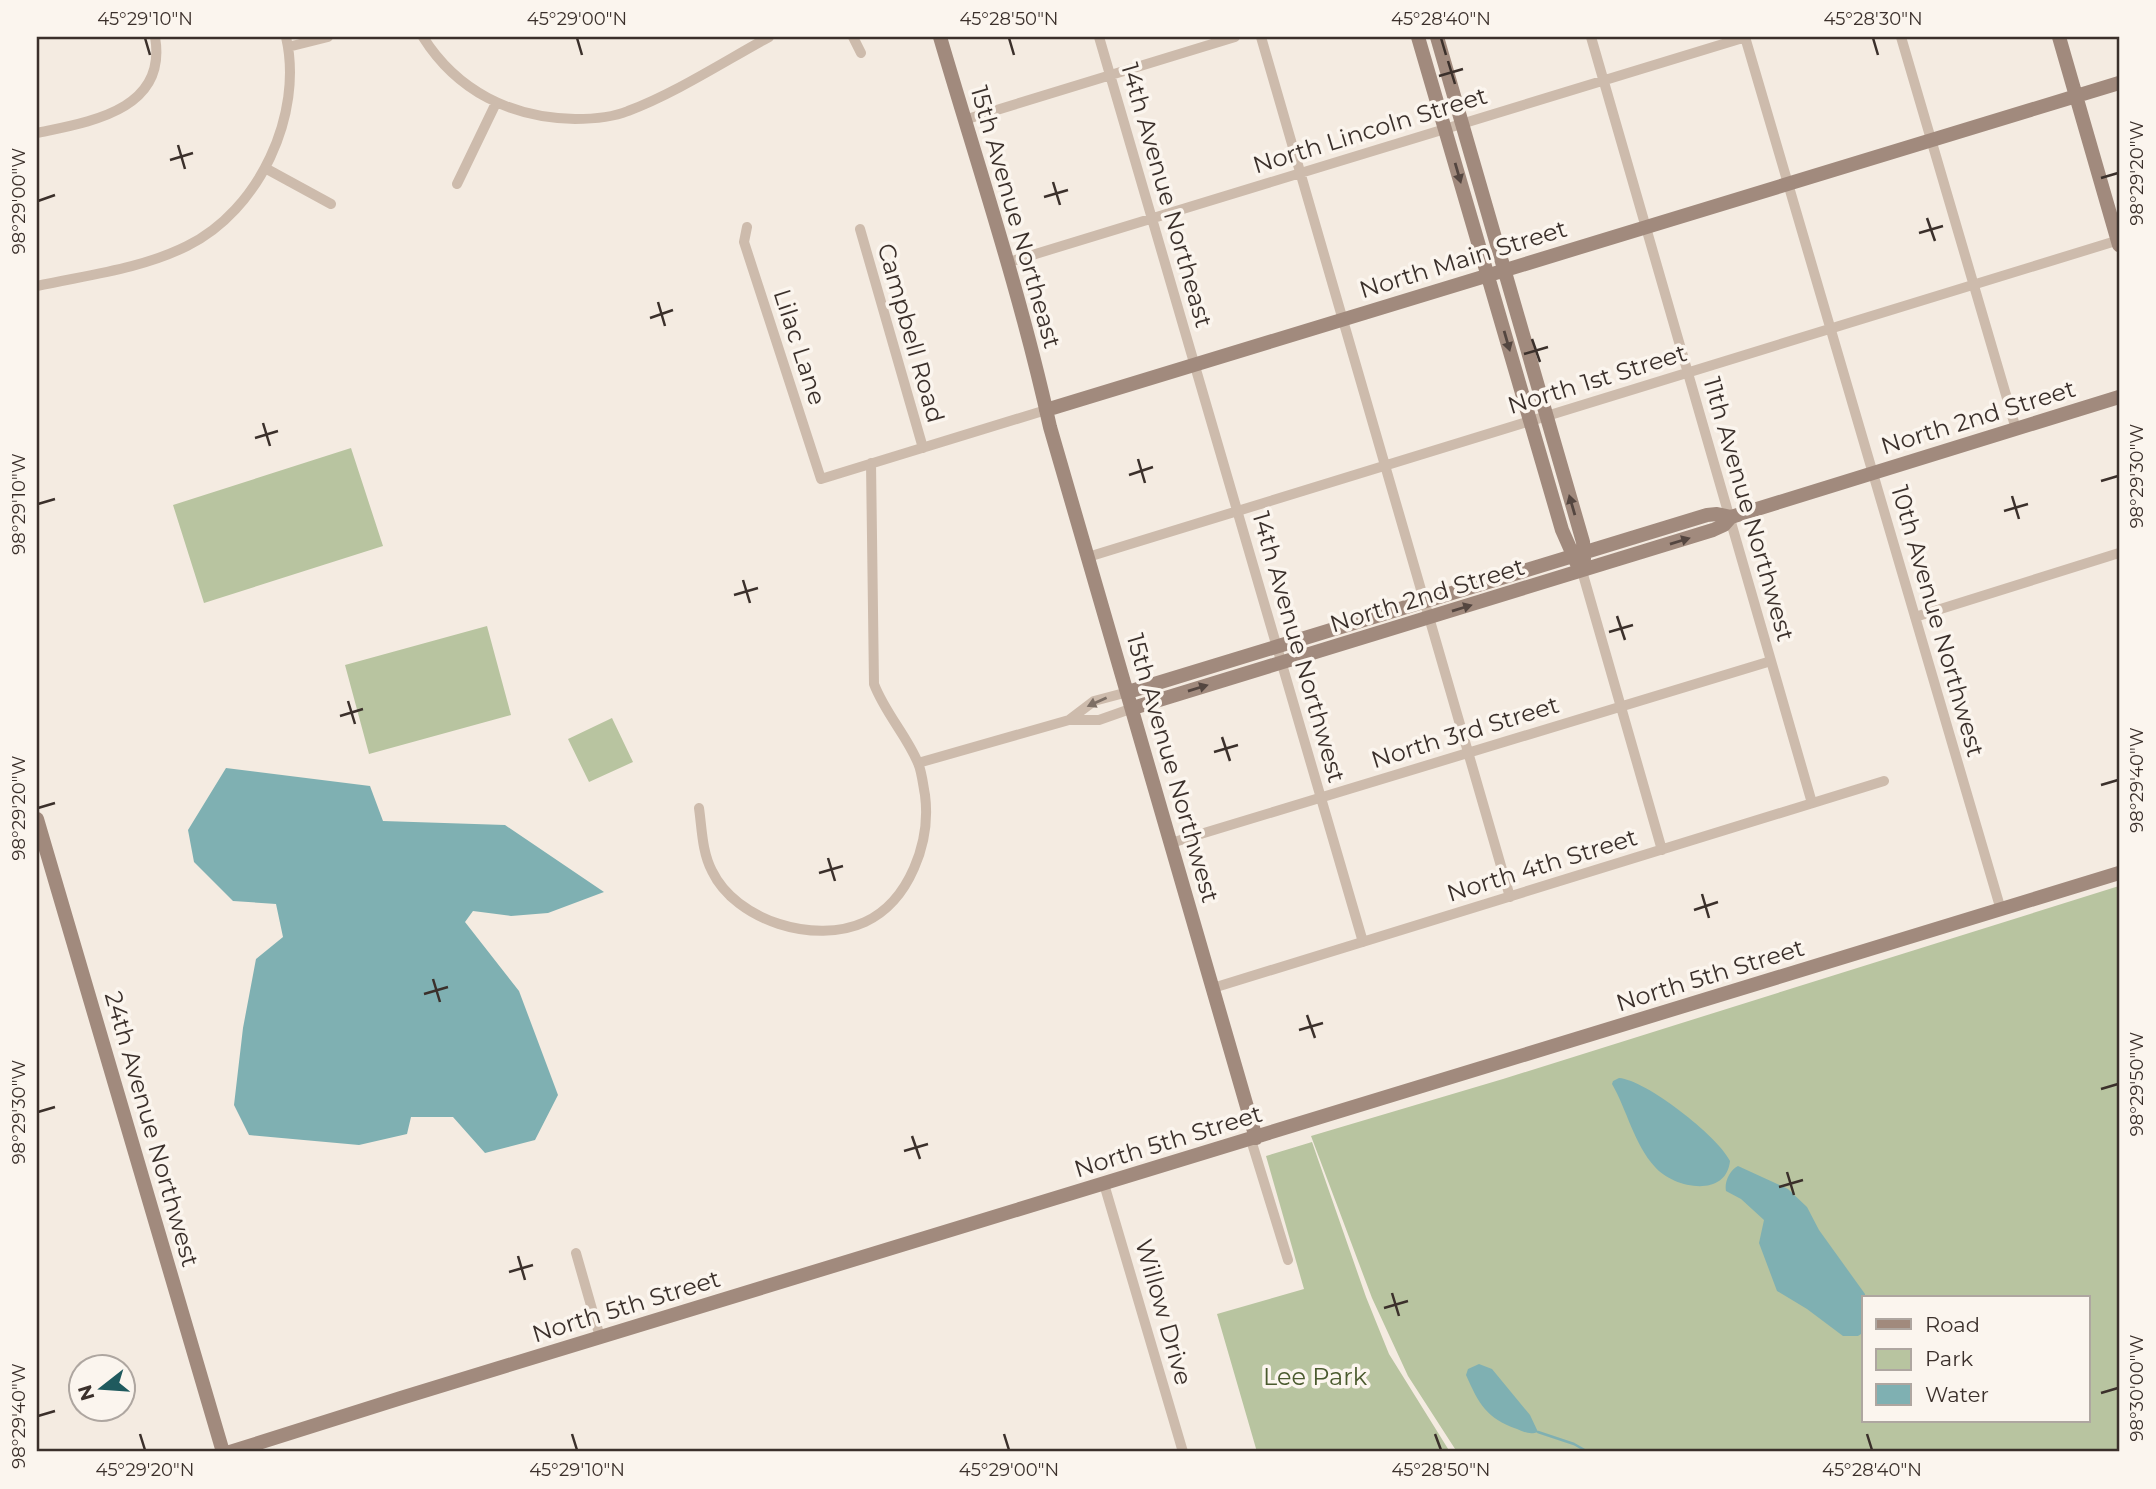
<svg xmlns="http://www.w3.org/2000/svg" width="2156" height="1489" viewBox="0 0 2156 1489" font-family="Montserrat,sans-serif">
<rect width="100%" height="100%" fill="#f4ebe1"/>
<path fill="#b8c4a0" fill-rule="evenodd" d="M351,448L383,546L204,603L173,505Z
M487,626L511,715L369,754L345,665Z
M612,718L633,762L589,782L568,739Z
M2119,886V1452H1457L1408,1376L1372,1298L1311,1136L1503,1079ZM1864,1298H2088V1421H1864Z
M1312,1142L1366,1297L1389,1354L1450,1452H1257L1217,1314L1304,1289L1266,1156Z"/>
<path fill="#7fb0b2" d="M226,768L370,786L383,821L505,825L604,892L548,913L511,916L473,911L465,922L519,991L558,1095L535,1140L485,1153L453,1117H411L407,1134L359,1145L249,1135L234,1105L243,1028L256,959L283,937L276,904L233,901L194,862L188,830Z
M1619,1078C1646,1080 1718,1136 1730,1161C1726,1199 1673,1188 1655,1167C1634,1144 1627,1110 1612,1084L1613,1081Z
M1738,1166L1788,1189L1807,1207L1819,1230L1865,1294L1864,1332L1858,1336H1843L1807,1309L1777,1291L1759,1243L1764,1220L1741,1199L1726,1191C1724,1182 1730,1170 1738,1166Z
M1479,1364L1492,1369L1530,1415L1538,1432C1530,1435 1524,1432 1517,1429C1486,1418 1479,1404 1466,1375L1468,1369Z"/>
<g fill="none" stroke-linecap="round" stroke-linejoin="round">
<path stroke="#7fb0b2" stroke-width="2.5" d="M1538,1432L1574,1444L1588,1452"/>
<path stroke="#cdbbac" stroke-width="10" d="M423,37C457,91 511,118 575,119C592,119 611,118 628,111C674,94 725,61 769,37
M853,37L861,53
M1099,37L1363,942
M1261,37L1510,897
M1591,37L1812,803
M1745,37L2001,910
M1901,37L2016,429
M288,47L328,37
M964,120L1235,37
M37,133C88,122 168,111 155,37
M265,168L331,204
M457,184L496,103
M747,227L744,242L821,479L1046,410
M860,229L923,448
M1006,263L1746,37
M37,286C87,275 141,269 187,246C259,211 304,114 286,37
M1088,557L2119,240
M1582,571L1662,850
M1915,617L2119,553
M1069,720L1094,701L1128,692
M918,763L1069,720H1099L1133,708
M699,808C702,829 702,852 712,871C736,921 815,945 865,922C910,901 931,841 925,795C923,785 922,772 918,763C907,736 885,713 874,684L871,463
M1171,843L1771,661
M1213,988L1884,781
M1251,1140L1288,1260
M1104,1184L1183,1452
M576,1253L600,1337"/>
<path stroke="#a18a7d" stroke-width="14" d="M940,37C978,166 1021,295 1050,427L1256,1138
M1418,37L1562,530L1577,564
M1437,37L1583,542L1584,559
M2059,37L2119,245
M1046,410L2119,83
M1128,692L1707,515L1717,514L1731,517L2119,397
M1133,708L1713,530L1724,525L1731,517
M37,819L223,1452
M230,1452L401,1398L2119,873"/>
</g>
<defs><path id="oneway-solid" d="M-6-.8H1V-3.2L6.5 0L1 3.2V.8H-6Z" transform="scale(1.75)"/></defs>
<g fill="#544640">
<use href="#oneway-solid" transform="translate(1458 173) rotate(74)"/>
<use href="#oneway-solid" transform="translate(1507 341) rotate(74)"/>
<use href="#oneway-solid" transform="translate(1572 505) rotate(-106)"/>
<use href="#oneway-solid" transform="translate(1680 541) rotate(-17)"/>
<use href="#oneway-solid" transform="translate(1462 608) rotate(-17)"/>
<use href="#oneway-solid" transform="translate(1198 688) rotate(-17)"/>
</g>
<use fill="#7d6f65" href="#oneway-solid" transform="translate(1097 702) rotate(156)"/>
<path fill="none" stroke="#3b302b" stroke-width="2.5" d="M145,38L150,55M577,38L582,55M1009,38L1014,55M1441,38L1446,55M1873,38L1878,55M1448,61L1455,84M1439,76L1463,69M178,145L185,169M170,160L193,153M2101,178L2118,173M1053,182L1060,205M1044,197L1068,190M38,201L55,195M1927,218L1935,241M1919,233L1943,226M658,302L665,326M650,318L673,310M1532,339L1540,362M1524,354L1548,347M263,423L270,446M255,438L278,431M1138,459L1145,483M1129,475L1153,467M2101,481L2118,476M2012,496L2019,519M38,504L55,499M2004,511L2028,504M743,580L750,603M734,595L758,588M1617,616L1625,640M1609,632L1633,625M348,701L355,724M340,716L363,709M1222,737L1230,761M1214,752L1238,745M2101,785L2118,780M38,808L55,803M828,858L835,881M819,873L843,866M1702,894L1709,918M1694,910L1718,902M433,979L440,1002M424,994L448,987M1307,1015L1315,1038M1299,1030L1323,1023M2101,1089L2118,1084M38,1112L55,1107M912,1136L920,1159M904,1151L928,1144M1787,1172L1794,1195M1779,1187L1803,1180M518,1256L525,1280M509,1272L533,1265M1392,1293L1399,1316M1384,1308L1408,1301M2101,1393L2118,1388M38,1416L55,1411M140,1434L145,1450M572,1434L577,1450M1004,1434L1009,1450M1435,1434L1441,1450M1867,1434L1872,1450"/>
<g text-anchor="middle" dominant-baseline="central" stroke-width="7" stroke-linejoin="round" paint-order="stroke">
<g font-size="24" fill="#3b302b" stroke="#fbf5ee">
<text transform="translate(1370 130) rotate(-17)">North Lincoln Street</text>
<text transform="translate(1167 195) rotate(74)">14th Avenue Northeast</text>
<text transform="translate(1016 217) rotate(74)">15th Avenue Northeast</text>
<text transform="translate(1463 259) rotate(-17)">North Main Street</text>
<text transform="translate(911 333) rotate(74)">Campbell Road</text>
<text transform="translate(800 347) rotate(72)">Lilac Lane</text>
<text transform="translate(1597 379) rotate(-17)">North 1st Street</text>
<text transform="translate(1978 417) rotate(-17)">North 2nd Street</text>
<text transform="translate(1749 509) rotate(74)">11th Avenue Northwest</text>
<text transform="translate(1427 595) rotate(-17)">North 2nd Street</text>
<text transform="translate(1938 621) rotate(74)">10th Avenue Northwest</text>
<text transform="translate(1299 647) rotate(74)">14th Avenue Northwest</text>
<text transform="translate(1465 732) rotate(-17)">North 3rd Street</text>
<text transform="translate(1173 768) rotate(74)">15th Avenue Northwest</text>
<text transform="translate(1542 865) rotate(-17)">North 4th Street</text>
<text transform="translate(1710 975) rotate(-17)">North 5th Street</text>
<text transform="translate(152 1129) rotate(74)">24th Avenue Northwest</text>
<text transform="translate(1168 1141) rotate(-17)">North 5th Street</text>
<text transform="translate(626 1306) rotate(-17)">North 5th Street</text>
<text transform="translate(1164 1312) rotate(74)">Willow Drive</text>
</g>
<g font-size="24" fill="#4a5a2e" stroke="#fbf5ee">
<text x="1315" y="1376">Lee Park</text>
</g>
</g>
<rect width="2156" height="1489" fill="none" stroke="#fbf5ee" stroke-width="77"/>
<rect x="1862" y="1296" width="228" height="126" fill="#fbf5ee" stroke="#aea6a0" stroke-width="2"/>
<rect x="1876" y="1319" width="35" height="10" fill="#a18a7d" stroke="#aea6a0" stroke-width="2"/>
<text x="1925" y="1332" font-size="21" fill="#3b302b">Road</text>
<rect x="1876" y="1349" width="35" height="21" fill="#b8c4a0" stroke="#aea6a0" stroke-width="2"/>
<text x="1925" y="1366" font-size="21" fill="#3b302b">Park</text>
<rect x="1876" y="1384" width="35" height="21" fill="#7fb0b2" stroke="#aea6a0" stroke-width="2"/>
<text x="1925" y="1402" font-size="21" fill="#3b302b">Water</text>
<g transform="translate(102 1388) rotate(253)"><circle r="33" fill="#fbf5ee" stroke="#aea6a0" stroke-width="2"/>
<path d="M0-5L12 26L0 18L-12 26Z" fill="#1f5a5e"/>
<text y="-10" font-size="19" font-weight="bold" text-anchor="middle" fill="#3b302b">N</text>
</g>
<rect x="38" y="38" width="2080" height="1412" fill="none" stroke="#3b302b" stroke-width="2.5"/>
<g font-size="18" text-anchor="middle" fill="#3b302b">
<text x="145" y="25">45°29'10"N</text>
<text x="577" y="25">45°29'00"N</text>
<text x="1009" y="25">45°28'50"N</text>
<text x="1441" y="25">45°28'40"N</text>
<text x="1873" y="25">45°28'30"N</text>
<text transform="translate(2137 173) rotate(-90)" y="6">98°29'20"W</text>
<text transform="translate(19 201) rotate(-90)" y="6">98°29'00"W</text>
<text transform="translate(2137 476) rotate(-90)" y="6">98°29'30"W</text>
<text transform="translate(19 504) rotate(-90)" y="6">98°29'10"W</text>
<text transform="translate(2137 780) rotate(-90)" y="6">98°29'40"W</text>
<text transform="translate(19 808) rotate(-90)" y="6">98°29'20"W</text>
<text transform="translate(2137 1084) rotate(-90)" y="6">98°29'50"W</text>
<text transform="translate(19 1112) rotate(-90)" y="6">98°29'30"W</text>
<text transform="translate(2137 1388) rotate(-90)" y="6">98°30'00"W</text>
<text transform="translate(19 1416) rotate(-90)" y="6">98°29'40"W</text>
<text x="145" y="1476">45°29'20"N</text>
<text x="577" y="1476">45°29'10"N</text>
<text x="1009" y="1476">45°29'00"N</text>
<text x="1441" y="1476">45°28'50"N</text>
<text x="1872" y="1476">45°28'40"N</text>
</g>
</svg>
